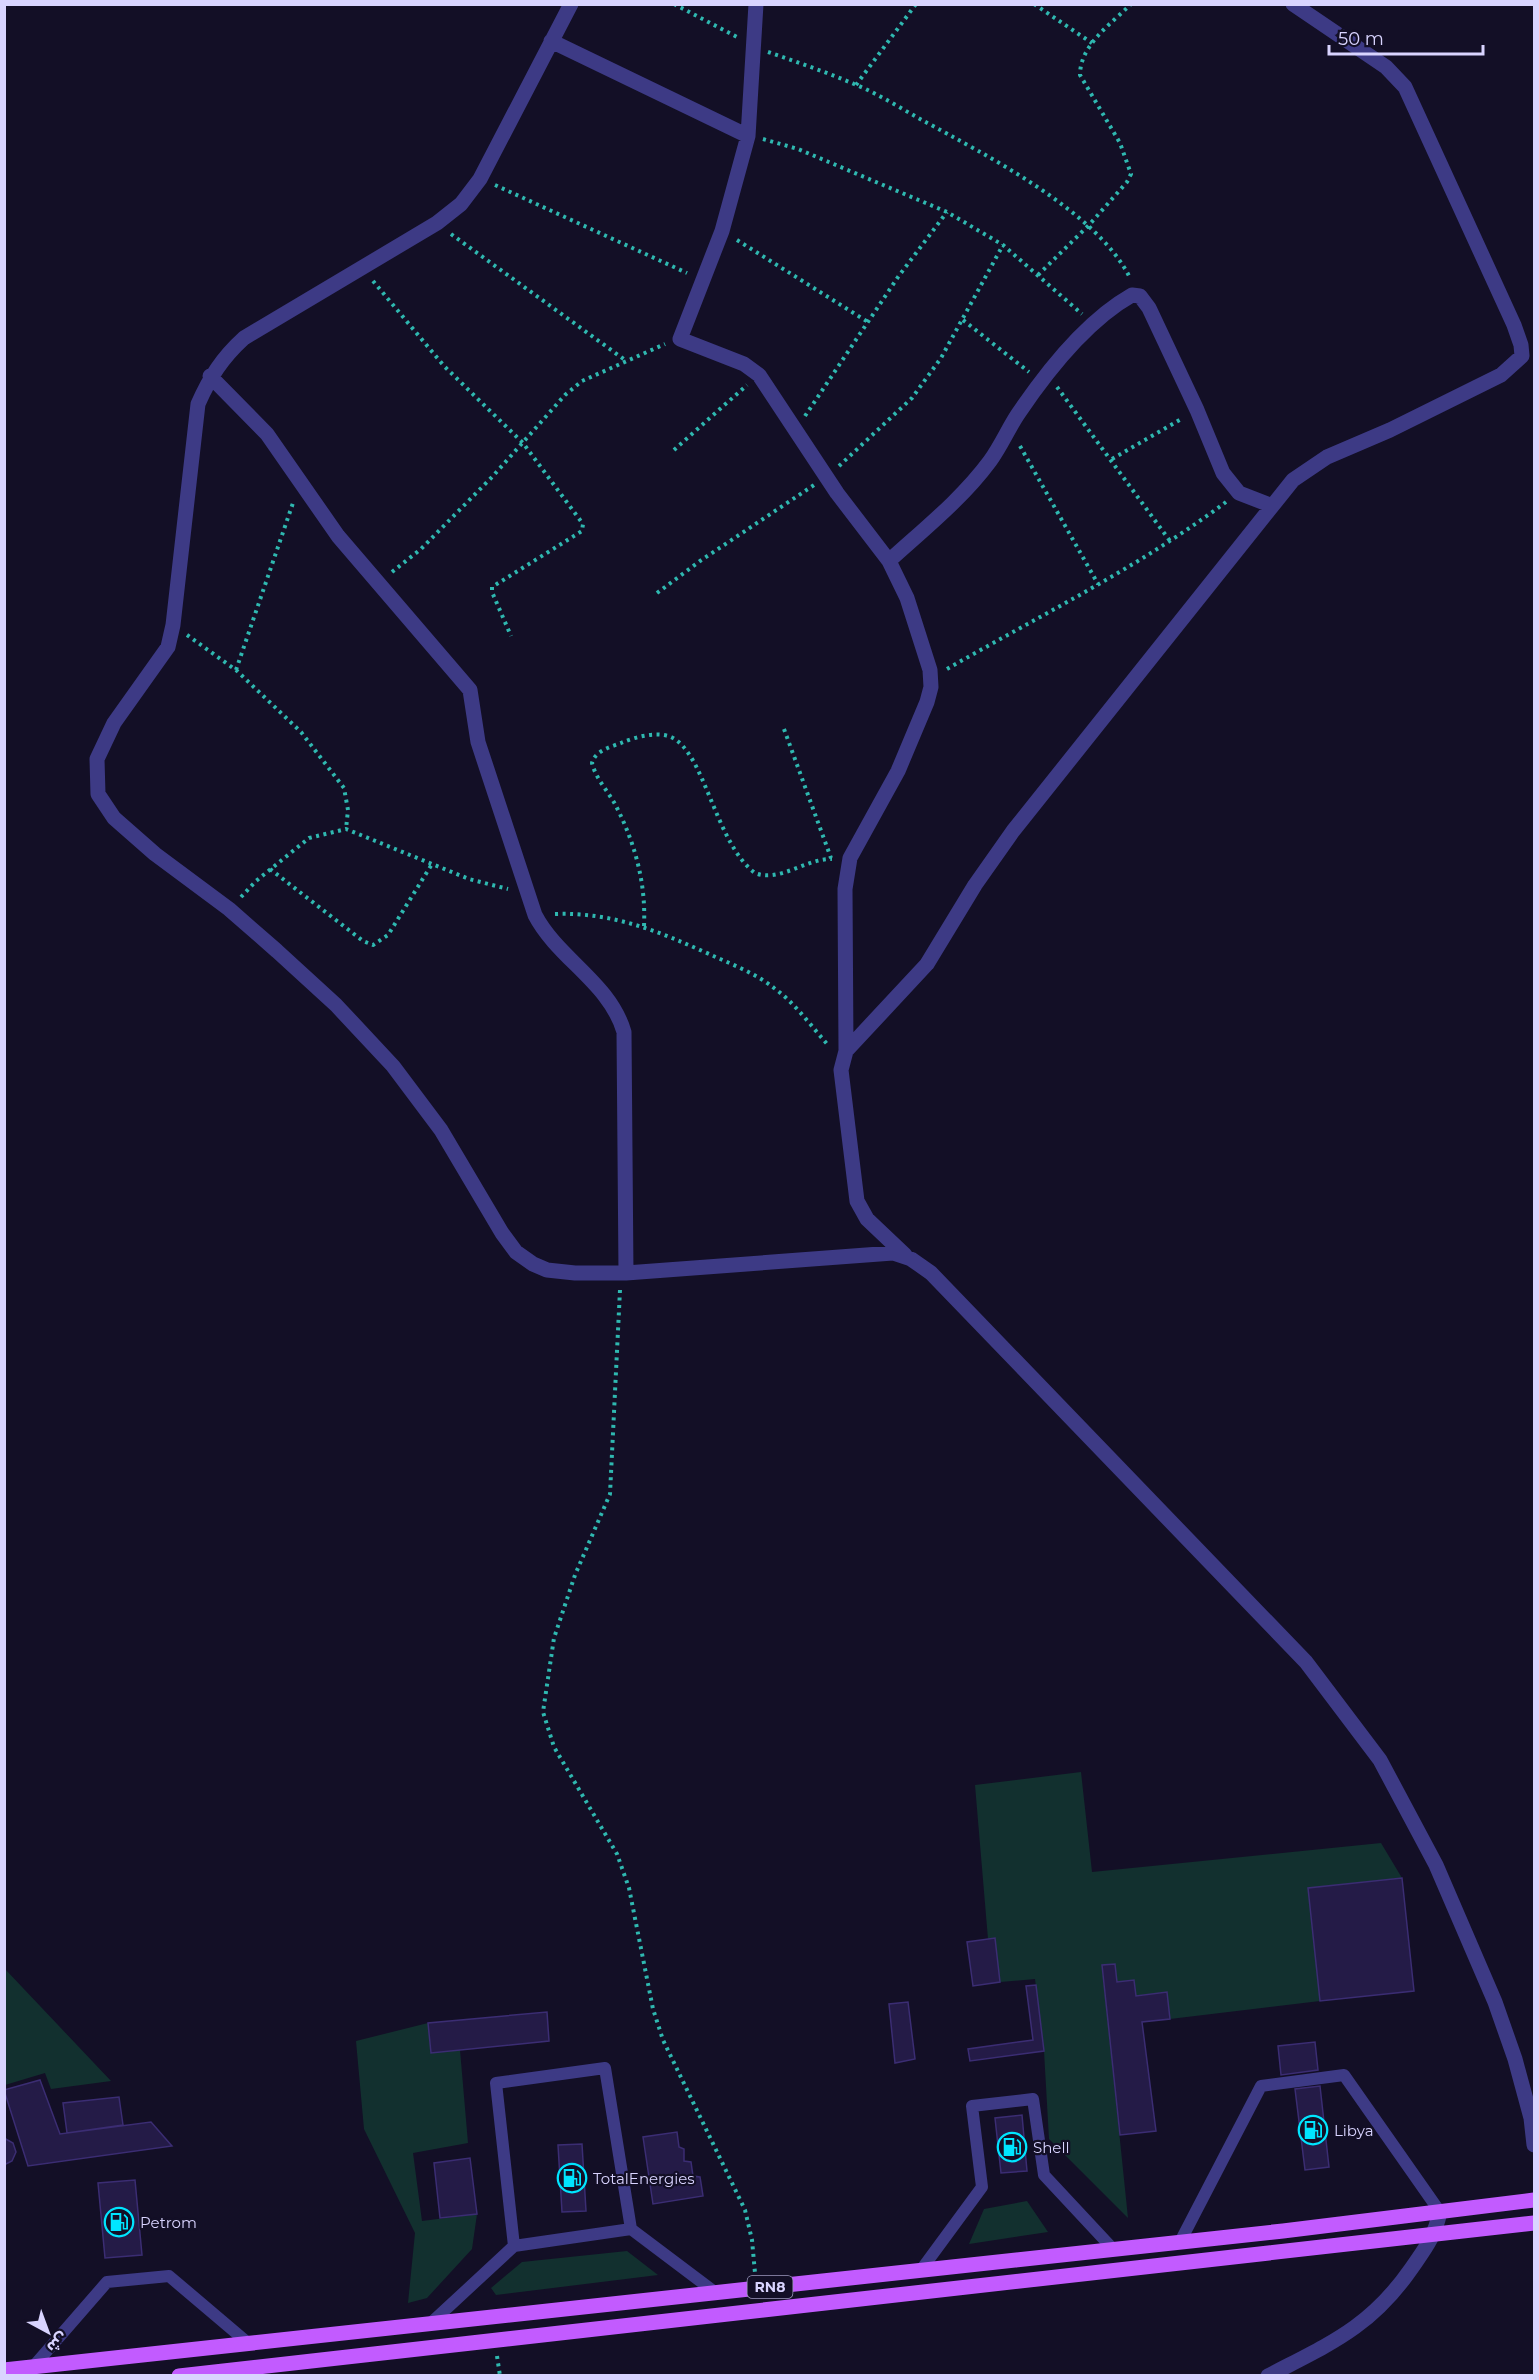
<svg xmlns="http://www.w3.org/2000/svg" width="1539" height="2380" viewBox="0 0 1539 2380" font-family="Montserrat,'Noto Sans Arabic',sans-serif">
<rect width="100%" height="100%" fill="#130f26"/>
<path fill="#12302f" d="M1081,1772L1092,1872L1381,1843L1402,1878L1308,1888L1320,2001L1170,2019L1167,1992L1136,1996L1134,1980L1117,1982L1115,1964L1102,1966L1128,2218L1049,2139L1044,2051L1035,1979L1000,1982L995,1938L988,1939L975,1785Z
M4,1969H5L111,2081L51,2089L45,2073L5,2085Z
M428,2023L431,2053L460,2050L468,2143L413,2153L422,2221L477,2214L472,2249L427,2298L408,2303L415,2233L364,2129L356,2041Z
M1027,2201L1048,2232L969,2244L984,2209Z
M627,2251L658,2275L496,2295L491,2288L522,2262Z"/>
<path fill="#241b47" stroke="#3b2d73" stroke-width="1.5" d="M1402,1878L1414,1991L1320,2001L1308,1888Z
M995,1938L1000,1982L973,1986L967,1942Z
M1115,1964L1117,1982L1134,1980L1136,1996L1167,1992L1170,2019L1142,2022L1156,2131L1120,2135L1102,1965Z
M1036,1985L1044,2051L970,2061L968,2049L1033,2040L1026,1986Z
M908,2002L915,2059L895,2063L889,2004Z
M547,2012L549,2041L431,2053L428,2023Z
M1315,2042L1318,2070L1281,2075L1278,2046Z
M40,2080L60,2134L151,2122L172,2146L28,2166L4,2090Z
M1320,2086L1329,2167L1305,2170L1295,2089Z
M119,2097L123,2125L67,2133L63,2103Z
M1022,2115L1027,2171L1001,2173L995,2118Z
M677,2132L679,2147L684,2149V2161L691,2162L693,2176L700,2177L703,2196L653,2204L643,2137Z
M4,2138L13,2143L16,2152L12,2161L4,2165Z
M582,2144L586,2211L562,2212L558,2145Z
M470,2158L477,2214L440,2218L434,2163Z
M135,2180L142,2255L105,2258L98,2183Z"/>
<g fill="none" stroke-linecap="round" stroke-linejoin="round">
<path stroke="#2fb8b0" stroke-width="4" stroke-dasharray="3 4.5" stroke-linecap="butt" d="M674,4L737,37
M1034,4L1092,43
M768,52C797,62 826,72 854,84C877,93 900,108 922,120C986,155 1098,212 1130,278
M856,85L916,4
M763,139L798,149L947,212L1003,245L1082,314
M495,185L687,273
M451,234L625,360
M737,240L868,322
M1038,275L1089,225L1127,182L1131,174L1120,143L1080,75C1080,45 1111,24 1131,4
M373,281L444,366L523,443L583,524L582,531L492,587V592L511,636
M963,320L1029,372
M1057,387L1170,541
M805,416L898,277L947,212
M1020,446L1098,584
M674,450L747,385
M1112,459L1183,418
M839,466L912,398L941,358L1003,245
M392,572L421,549L493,476L565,395L582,381L665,344
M657,593L700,561L814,485
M187,635L236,670L301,732L344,788L348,810L346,829
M947,669C1041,615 1139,567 1226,502
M236,670L294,500
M784,729L831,858
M270,869L363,941L373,945L388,935L432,864
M241,897L256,881L309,838L346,829L469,879L508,889
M555,914C612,912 658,931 709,954C731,964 755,973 774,988C795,1003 811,1026 828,1045
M644,926C646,885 636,846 617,808C610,793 596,780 592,763C595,751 610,747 621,743C635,737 656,731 671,737C705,752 715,843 755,873C779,883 807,858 832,859
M620,1290L610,1494L575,1575L554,1638L543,1712L554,1747L617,1854L629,1888L653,2009L663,2040L745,2210L752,2240L755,2273
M497,2356L500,2376"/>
<path stroke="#3d3a85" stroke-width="12" d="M1180,2242L1261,2086L1344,2075L1440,2212
M514,2246L631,2229
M921,2270L982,2187L972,2106L1033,2099L1044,2175L1113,2249
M432,2322L514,2246L496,2083L605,2068L631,2229L716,2293
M33,2367L107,2282L169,2276L248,2343"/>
<path stroke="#3d3a85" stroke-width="15" d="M571,4L480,179L461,204L437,223L244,338C222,358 210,377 198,404L173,625L168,647L114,723L97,759L98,794L114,818L155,854L229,909L277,951L336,1005L393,1066L441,1130L502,1233L516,1252L533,1264L547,1270L575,1273H626L893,1253L911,1259L931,1273L1306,1662L1380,1760L1436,1865L1495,2002L1515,2059L1531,2118L1534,2145
M756,4L748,136L722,231L680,339L744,364L759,375L837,493L889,561L907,598L930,670L931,687L927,702L898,771L850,858L845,889L846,1051
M551,41L748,136
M210,376L267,434L338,536L470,690L478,742L535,915C558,959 610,983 624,1032L626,1273
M889,561C923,530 962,499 990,461C1001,446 1008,429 1018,414C1047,371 1086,321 1132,295L1140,296L1149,308L1197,410L1223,473L1239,493L1270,505
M905,1255L867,1219L857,1201L841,1070L846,1051L927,964L975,885L1013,831L1293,480L1327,457L1390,430L1501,375L1522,356L1521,345L1514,325L1405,87L1386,67L1293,4
M1268,2376C1329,2344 1370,2328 1411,2269C1426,2247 1434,2238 1440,2212"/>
<path stroke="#c25bff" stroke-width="15" d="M4,2370L1283,2231L1534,2200
M179,2376L1534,2223"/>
</g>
<defs>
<g id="fuel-ring" transform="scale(1.5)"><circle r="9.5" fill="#130f26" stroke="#00e5ff" stroke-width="1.5"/><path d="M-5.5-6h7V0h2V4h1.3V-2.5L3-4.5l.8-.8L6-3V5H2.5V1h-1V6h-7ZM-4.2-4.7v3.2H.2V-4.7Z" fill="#00e5ff"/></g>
</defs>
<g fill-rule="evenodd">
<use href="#fuel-ring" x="1313" y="2130"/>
<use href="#fuel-ring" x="1012" y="2147"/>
<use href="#fuel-ring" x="572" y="2178"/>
<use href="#fuel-ring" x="119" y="2222"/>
</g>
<g text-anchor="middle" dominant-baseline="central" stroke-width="4.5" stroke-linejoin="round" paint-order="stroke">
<rect fill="#130f26" stroke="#9e99be" stroke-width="1.5" x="747.5" y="2276" width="45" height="22" rx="4.5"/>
<g font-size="14" font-weight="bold" fill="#d9d4ff">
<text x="770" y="2287">RN8</text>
</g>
<g font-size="15" fill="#d9d4ff" stroke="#130f26" text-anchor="start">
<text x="1334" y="2130">Libya</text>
<text x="1033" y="2147">Shell</text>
<text x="593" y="2178">TotalEnergies</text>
<text x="140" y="2222">Petrom</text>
</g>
</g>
<rect width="1539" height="2380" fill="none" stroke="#d9d4ff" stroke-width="12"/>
<g transform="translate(48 2332) rotate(139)" stroke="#130f26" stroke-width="4.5" paint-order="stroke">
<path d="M0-4.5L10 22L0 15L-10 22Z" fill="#d9d4ff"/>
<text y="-9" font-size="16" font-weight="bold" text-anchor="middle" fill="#d9d4ff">ش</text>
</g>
<path d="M1329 45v9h154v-9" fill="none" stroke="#d9d4ff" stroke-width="3"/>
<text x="1338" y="45" font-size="18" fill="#d9d4ff" stroke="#130f26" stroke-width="4.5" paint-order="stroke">50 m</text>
</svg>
